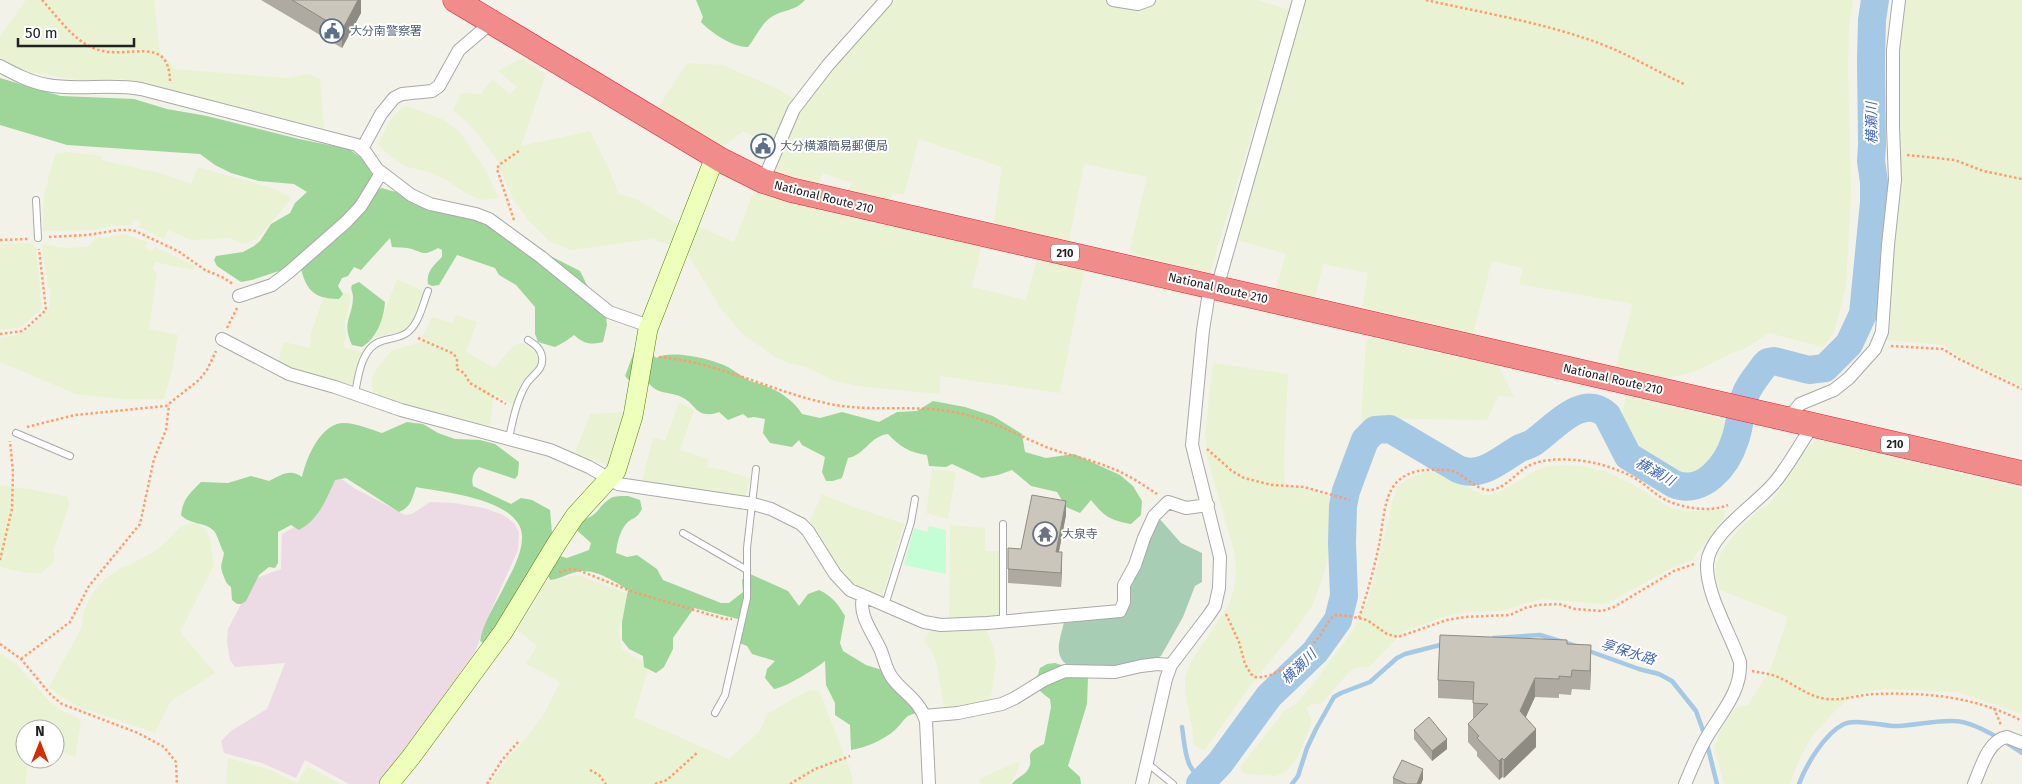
<svg xmlns="http://www.w3.org/2000/svg" width="2022" height="784" viewBox="0 0 2022 784" font-family="'Fira Sans','Noto Sans JP',sans-serif">
<rect width="100%" height="100%" fill="#f3f2e8"/>
<path fill="#ecdae5" d="M329,470L354,488L405,515L412,514L430,502L454,503L484,508L503,515L514,523L519,532L518,550L488,617L475,652L385,778L378,784H349L305,760L296,778L262,763L224,753L221,741L231,731L267,709L285,663L235,667L230,660L227,642L228,629L254,579L281,569L282,534L293,528Z"/>
<path fill="#e9f2d3" d="M26,0H154L160,52L175,69L286,78L309,74L320,79L324,128L203,101L123,79L78,80L25,71L5,66L0,62V36Z
M895,0H1257L1289,10L1210,273L1129,253L1147,177L1084,164L1068,246L993,228L1002,167L919,139L904,195L895,193L885,204L849,194L851,183L823,173L817,187L772,174L780,149L743,131L720,149L657,109L687,63L723,65L778,89L796,100L829,73Z
M1305,0H1853L1849,26L1848,66L1851,192L1846,287L1834,332L1823,347L1769,333L1746,348L1732,353L1694,372L1664,379L1615,370L1633,304L1519,284L1523,268L1492,261L1473,334L1362,307L1368,273L1323,264L1315,299L1276,289L1286,254L1234,239Z
M1901,0H2022V386L1961,358L1943,345L1887,340L1895,65Z
M522,58L546,74L521,146L590,131L610,171L618,193L638,200L679,225L671,245L651,239L572,250L549,241L529,221L511,196L496,158L472,127L453,110L461,93L481,94L492,79L510,94L517,87L498,71Z
M408,106L444,120L460,132L485,169L499,198L480,200L464,192L448,181L430,172L407,167L391,157L378,144L391,119L402,108Z
M68,152L101,156V160L160,173L191,184L198,167L272,188L289,196L291,199L257,239L243,244L231,238L191,240L168,230L164,239L139,227L140,221L133,220L132,225L112,226L95,230L43,231L44,195L55,154Z
M754,191L834,214L981,247L972,287L1026,300L1037,259L1084,271L1060,393L940,376V394L865,387L834,381L807,367L788,363L775,357L742,333L721,309L687,253L695,229L700,227L734,242Z
M124,234L148,242L145,247L151,252L155,247L195,266L194,270L155,262L153,269L157,273L149,329L178,335L172,370L164,399H121L76,394L0,362V338L18,335L27,331L49,309L51,288L47,286L42,244L66,248L83,247L90,246L94,239Z
M28,243L33,244L36,249L42,308L24,325L18,328L0,330V244Z
M397,279L423,291V298L410,324L405,330L375,337Z
M347,292L351,297L345,322L346,336L343,347L363,352L355,380L349,386L315,374L299,372L278,363L284,342L310,348L311,333L323,299Z
M456,315L477,322L466,352L494,368L514,345L523,343L537,353L539,363L520,386L513,405L494,394L490,426L393,402L373,393L372,379L376,370L391,351L419,343L432,317L453,323Z
M1372,338L1499,367L1514,397L1498,396L1487,420L1405,419L1361,423L1366,339Z
M1213,363L1288,374L1284,462L1285,484L1338,498L1325,571L1312,606L1296,629L1251,685L1204,751L1194,745L1192,727L1185,691V677L1191,662L1229,605L1234,589L1236,573L1234,551L1207,456L1205,435Z
M1626,396L1734,422L1723,456L1706,474L1695,476L1673,470L1648,458L1637,449L1623,423L1622,416Z
M679,402L694,410L680,450L709,459L707,467L727,471L750,478L745,496L743,497L642,481L653,437L665,441Z
M624,412L608,465L575,453L590,414Z
M1818,440L2022,488V714L1958,692L1883,689L1854,695L1837,709L1812,736L1799,760L1790,784H1724L1714,746L1720,732L1735,708L1748,705L1770,670L1788,617L1720,590L1716,577V564L1722,551L1739,529L1760,509L1768,506L1793,471L1808,447Z
M1564,465L1582,466L1605,471L1630,483L1671,508L1687,511L1725,510L1724,518L1692,560L1670,569L1608,603L1601,604L1543,599L1522,604L1505,611L1465,612L1446,616L1403,632L1369,667H1357L1349,672L1321,704H1312L1306,708L1311,718V724L1298,757L1289,768L1283,774L1275,776L1247,774L1242,772L1240,767L1285,710L1296,704L1317,679L1349,636L1364,611L1373,585L1392,502L1398,486L1409,478L1424,472L1442,473L1455,477L1474,491L1488,495L1500,492L1535,471L1548,466Z
M932,469L956,472L948,519L926,513Z
M0,485L29,489L68,497L69,506L53,551L55,561L41,573H26L0,567Z
M822,494L845,504L904,524L881,599L858,589L839,571L810,521Z
M196,523L205,529L210,538L214,565L180,632L215,673L171,701L155,733L82,708L65,699L49,687L82,627L84,610L92,594L105,579L122,567L127,566L154,552L167,541L181,526Z
M950,525L985,528V551H999L1000,616L949,621Z
M578,575L632,595L618,629L622,649L649,665L634,717L729,759L760,731L767,714L809,690L819,691L851,772L853,784H490L511,754L520,746L544,714L560,682L526,664L537,646L518,630L546,582Z
M932,628H983L986,629L993,646L996,663L990,703L945,711L936,662L932,652L924,640Z
M0,653L17,665L50,702L61,710L78,718L81,723L75,757L55,749V729H25V759H29L25,784H0Z
M228,758L268,769L297,783L307,766L340,784H226Z
M1019,761L1018,770L1010,784H980L979,779Z"/>
<path fill="#9ed599" d="M696,0H805C795,11 786,9 773,16C761,23 756,37 748,47C734,48 710,32 701,22L703,17Z
M0,78L61,96L134,99L167,109L207,116L299,139L349,149L364,160L373,176L369,193L382,188L399,193L411,202L442,213L480,220L580,271L588,287L604,303L607,325L603,342C590,345 584,344 574,335L566,341L555,347L538,342L535,334V307L516,285L499,275L495,268L457,255L439,285L432,286L428,284C426,272 433,266 442,257V250L438,248C425,255 425,254 412,249C406,247 399,248 392,247L390,238L361,270L354,267L348,276L342,278L338,286L343,294L339,299C312,299 305,288 300,264L252,280L241,282L217,266L214,260L216,256L243,252L254,246L260,241L271,224L290,213L295,203L307,192L294,184L259,181L231,173L215,165L200,154L67,145L0,125Z
M359,282L385,302C384,318 377,338 362,347L352,345C341,321 353,317 353,297C353,292 350,290 352,285Z
M648,349L656,358C672,349 712,359 728,367C735,371 741,376 748,380C753,383 760,383 766,386C781,392 794,401 802,414L820,418L842,412L879,422L897,412L917,411L933,401L965,407L993,416L1022,434L1025,452L1046,458L1074,454L1120,475L1133,486L1142,501L1141,515L1131,524C1109,520 1104,516 1091,500L1080,513L1066,507L1057,492L1031,486L1012,470L998,475L982,478L952,464L946,467L929,466L927,455C910,453 899,446 888,434C870,436 865,455 848,458L842,478L833,481H826L822,472L825,457L802,445L799,440L792,447L770,443L763,433L765,419L754,417L748,418L743,414L728,420L719,412C716,413 711,415 707,414C698,414 694,406 688,401C671,388 660,399 646,380L633,385L625,376L634,352Z
M407,422L423,424L438,433L455,439L480,440L495,444L519,462L518,475L515,479L479,467C473,472 471,479 473,486L511,504L521,498L532,500L550,510L552,533L508,612L493,634L483,643L480,641C483,623 495,605 503,589C511,573 523,553 522,535C519,499 443,492 416,487C412,499 411,507 399,512L346,478L335,480C326,500 319,519 299,530L291,525L278,532V563L275,568L269,567L259,575L246,601L241,604H237L232,600L231,587C226,583 226,582 224,577C219,565 222,565 224,553C221,548 217,534 214,531C206,522 190,525 181,515C183,499 189,494 201,482L228,483L251,476L269,481C281,475 290,468 302,477C306,460 317,431 337,424C348,420 370,429 382,433Z
M628,496L640,500L642,509C635,521 634,516 627,523C620,530 617,543 616,553L627,557L637,555L657,569L663,580L721,603H729L743,592L742,580L748,573L788,591L799,606L808,594L819,590C832,596 838,604 845,616L840,643L843,651L866,665L885,671L920,712C902,716 907,719 895,730C882,741 867,747 851,750L850,725L835,715V703L826,685L825,661C815,669 787,687 774,689L765,678L767,669L775,661L752,654L747,646L737,642L738,619L694,608L673,638V649L664,667L656,673L644,667L643,656L629,649L622,640V622L628,590C614,581 593,567 576,572C566,574 561,579 550,580L548,575L556,555L567,558L589,550L591,543L570,524L577,519C598,520 596,507 611,498C615,496 622,496 628,496Z
M1055,663L1083,672L1088,678L1087,704L1068,766L1080,777L1081,784H1012C1016,778 1023,776 1027,771C1037,757 1019,756 1044,744L1051,707L1050,699C1035,688 1034,686 1040,668L1047,664Z"/>
<path fill="#a7ceb5" d="M1158,517L1181,543L1202,553V582L1195,586L1183,617L1161,656C1136,669 1094,669 1066,664C1053,653 1061,637 1064,622L1118,616L1126,591Z"/>
<path fill="#c4fed5" d="M929,526L946,530V574L904,565L914,528L927,532Z"/>
<g fill="none" stroke-linecap="round" stroke-linejoin="round">
<path stroke="#a5c8e4" stroke-width="4.5" d="M1494,638L1540,635L1576,646
M1586,650L1639,669L1659,674L1672,681L1696,711L1705,736
M1182,727C1186,753 1184,773 1212,784
M1707,744L1717,784
M1292,784L1298,776L1307,748L1316,729L1334,697L1341,693L1370,682L1397,658L1405,654L1444,644
M1799,784C1806,765 1825,733 1844,724C1856,719 1879,725 1893,726C1914,726 1933,720 1954,721C1974,721 2006,742 2022,753"/>
<path stroke="#a5c8e4" stroke-width="28" d="M1200,784L1220,763L1269,696L1315,652L1338,620L1344,596L1342,543L1343,506L1346,491L1365,440L1375,430L1390,429L1458,469C1481,479 1501,459 1520,448C1525,446 1530,445 1534,442C1553,429 1582,392 1607,415L1628,456L1674,484C1703,496 1727,465 1735,440C1740,427 1740,412 1744,399C1747,387 1757,376 1764,366L1768,362L1774,361L1809,370L1825,368L1849,344L1863,314L1874,202V182L1871,161L1872,145L1871,60L1872,20L1875,0"/>
<g stroke="#a9a9a9" stroke-width="8">
<path id="lane" d="M36,200L38,238
M355,394C358,376 362,346 382,341C390,338 401,338 408,332C419,323 423,304 428,291
M16,433L70,456
M509,438C513,419 517,399 527,383C533,374 544,370 542,357C541,348 534,344 528,340
M683,533L747,570
M885,605L911,522L915,499
M1003,622V524
M715,713L725,695L747,598V548L756,469
M1147,763L1173,784"/>
</g>
<g stroke="#a9a9a9" stroke-width="14">
<path id="street" d="M1113,0L1138,4L1149,0
M0,66C15,74 30,82 47,85C78,91 109,83 141,89L357,145L366,153L377,169L411,195L430,204L476,214L489,219L541,257L609,312L649,326
M362,149L381,114L394,98L402,94L432,91L439,86L459,50L492,22
M763,181L794,109L828,65L886,0
M1217,288L1299,0
M239,296L272,285L289,272L346,222L361,206L381,173
M222,339L289,374L335,387L401,410L550,450L589,467L618,484L753,504L771,509L801,524L808,531L835,574L850,590L924,622L941,625L987,623L1120,611L1124,602V585L1135,565L1144,538L1154,516L1168,502L1186,508L1208,505
M1788,419L1800,404L1834,390L1849,378L1875,349L1882,332L1888,245L1895,180L1893,128V50L1899,0
M863,597C858,616 874,634 881,651C885,661 886,670 893,679C905,694 920,701 926,721L929,784
M924,716L958,713L1002,704L1015,698L1044,680L1065,671L1115,672L1141,666L1157,664L1171,665
M1142,784L1166,679L1171,665L1209,615L1215,606L1219,588L1220,557L1192,445L1203,330L1210,286
M1685,784C1691,770 1697,755 1704,742C1718,716 1742,693 1740,662C1730,632 1706,595 1707,564C1709,533 1756,505 1775,482C1789,465 1800,444 1813,425
M1974,784C1981,768 1988,740 2007,737L2022,743"/>
</g>
<g stroke="#588200" stroke-width="20">
<path id="secondary" d="M389,784L411,757L503,632L557,543L575,516L616,471L633,416L648,329L715,157"/>
</g>
<g stroke="#ec1a35" stroke-width="25">
<path id="highway" d="M455,0L721,160L763,181L791,190L2022,473"/>
</g>
<path stroke="#ff9b6d" stroke-width="2.5" stroke-dasharray="2.5 2.5" stroke-linecap="butt" d="M42,0C58,17 73,41 96,49C128,61 170,32 170,83
M1426,0C1483,13 1546,23 1601,44C1630,55 1656,71 1684,84
M1907,155L1955,160L1983,171L2022,179
M514,220L497,169L499,165L519,151
M49,237L87,235L119,230H133L178,251L205,270L222,277L233,284
M0,240L28,239
M227,328L237,308
M0,334L23,331L46,310L39,249
M418,338L454,354L457,360V369L464,373L470,383L477,387L506,404
M1891,346L1943,349L1959,359L2022,389
M659,357C719,362 772,392 830,404C870,412 908,405 947,411C983,416 1013,433 1046,447C1067,455 1090,459 1111,468C1127,474 1142,484 1157,494
M27,427L75,415L166,406L199,380L207,370L216,351
M1207,449L1232,471L1244,478L1272,485L1304,487L1350,500
M0,560L12,509L13,472L10,441
M559,572L572,569L578,570L633,592L725,619H732
M1226,614L1239,642L1245,664L1251,674L1255,677C1276,680 1306,653 1319,637C1324,630 1328,620 1335,615L1349,616L1367,620L1387,634L1398,637L1447,620L1465,617L1510,615L1525,608L1538,605L1559,604L1575,609L1602,611L1614,607L1674,571L1694,564
M1359,618C1367,594 1374,569 1379,545C1383,526 1383,498 1396,483C1409,469 1428,469 1446,470C1463,470 1472,490 1490,490C1505,489 1516,473 1528,466C1548,456 1578,459 1599,464C1610,467 1621,471 1631,476C1643,482 1651,491 1662,498C1680,508 1709,513 1728,505
M0,644L21,659L51,695L62,704L138,733L164,747L176,762L177,784
M21,659L70,622L89,586L140,524L154,459L166,430L169,405
M1752,671C1762,673 1773,674 1782,679C1797,686 1809,697 1827,699C1844,701 1860,694 1876,694C1927,692 1976,697 2022,721
M1994,708L2001,725
M590,770L599,775L606,784
M487,784L502,760L519,741
M655,784L667,780L698,752
M790,784L815,769L850,756"/>
<use href="#lane" stroke="#fff" stroke-width="6"/>
<use href="#street" stroke="#fff" stroke-width="12"/>
<use href="#secondary" stroke="#edffba" stroke-width="19"/>
<use href="#highway" stroke="#f08d8a" stroke-width="24"/>
</g>
<path fill="#afaaa1" d="M261,0H361V13L342,48Z
M1066,515L1059,552L1062,567L1061,587L1008,583V548L1021,549Z
M1567,644L1591,663L1590,690L1572,689L1571,695L1559,694V698L1535,697L1525,717L1536,747L1504,778L1502,777L1499,780L1477,756V752L1468,742V724L1473,719V700L1438,698V680Z
M1414,730L1447,749L1432,761L1414,739Z
M1393,778L1423,779L1421,784H1393Z"/>
<path fill="#8e8b83" d="M358,0H361V13L342,48V30Z
M1066,501V515L1056,566V552Z
M1062,552V567L1061,587V573Z
M1591,645V663L1590,690V671Z
M1535,678V697L1520,730V711Z
M1536,729V747L1504,778V760Z
M1447,739V749L1432,761V751Z
M1502,758V777L1499,780V761Z
M1423,769V779L1421,784H1417Z"/>
<path fill="#cbc6bb" stroke="#8e8b83" d="M292,0H358L342,30Z
M1032,495L1066,501L1056,552H1062L1061,573L1008,569V548L1021,549Z
M1440,635L1567,640V644L1591,645L1590,671L1572,670L1571,677L1559,676V679L1535,678L1520,711L1536,729L1504,760L1502,758L1499,761L1477,738L1479,736L1468,724L1488,704L1473,703L1474,682L1438,680Z
M1429,717L1447,739L1432,751L1414,730Z
M1402,760L1423,769L1417,784H1407L1393,778Z"/>
<defs>
<g id="civic-ring" transform="scale(1.25)"><circle r="9.5" fill="#fff" stroke="#5c6f8a" stroke-width="1.5"/><path d="M-.6-6.5H3V-4.5H.6V-3L4-1V1h2V6H-6V1h2V-1L-.6-3ZM-1.2 2.5V6h2.4V2.5Z" fill="#5c6f8a"/></g>
<g id="temple-ring" transform="scale(1.25)"><circle r="9.5" fill="#fff" stroke="#6b7280" stroke-width="1.5"/><path d="M0-6L5-2H3V0L6.5 2.5H4V6H1.5V3h-3V6H-4V2.5H-6.5L-3 0V-2H-5Z" fill="#6b7280"/></g>
</defs>
<g fill-rule="evenodd">
<use href="#civic-ring" x="332" y="31"/>
<use href="#civic-ring" x="763" y="146"/>
<use href="#temple-ring" x="1045" y="534"/>
</g>
<g text-anchor="middle" dominant-baseline="central" stroke-width="4" stroke-linejoin="round" paint-order="stroke">
<g fill="#fff" stroke="#646464" stroke-width="1">
<rect x="1051" y="244.5" width="28" height="17" rx="4"/>
<rect x="1881" y="435.5" width="28" height="17" rx="4"/>
</g>
<g font-size="11" font-weight="bold" fill="#222">
<text x="1065" y="253">210</text>
<text x="1895" y="444">210</text>
</g>
<g font-size="12" fill="#4e5e75" stroke="#fff" text-anchor="start">
<text x="350" y="31">大分南警察署</text>
<text x="780" y="146">大分横瀬簡易郵便局</text>
</g>
<g font-size="12" fill="#222" stroke="#fff">
<text transform="translate(824 197) rotate(14)">National Route 210</text>
<text transform="translate(1218 288) rotate(13)">National Route 210</text>
<text transform="translate(1613 379) rotate(13)">National Route 210</text>
</g>
<g font-size="12" fill="#5b616d" stroke="#fff" text-anchor="start">
<text x="1062" y="534">大泉寺</text>
</g>
<g font-size="14" font-style="italic" fill="#4466bc" stroke="#fff">
<text transform="translate(1872 123) rotate(-91)">横瀬川</text>
<text transform="translate(1655 472) rotate(29)">横瀬川</text>
<text transform="translate(1628 652) rotate(18)">享保水路</text>
<text transform="translate(1299 667) rotate(-45)">横瀬川</text>
</g>
</g>
<g transform="translate(40 744)"><circle r="24" fill="#ffffff" stroke="#a7a7a7"/>
<path d="M0-4L9 19L0 12L-9 19Z" fill="#d42e00"/>
<text y="-8" font-size="14" font-weight="bold" text-anchor="middle" fill="#222222">N</text>
</g>
<path d="M18 38v8h116v-8" fill="none" stroke="#222222" stroke-width="2.5"/>
<text x="25" y="38" font-size="15" fill="#222222" stroke="#ffffff" stroke-width="4" paint-order="stroke">50 m</text>
</svg>
